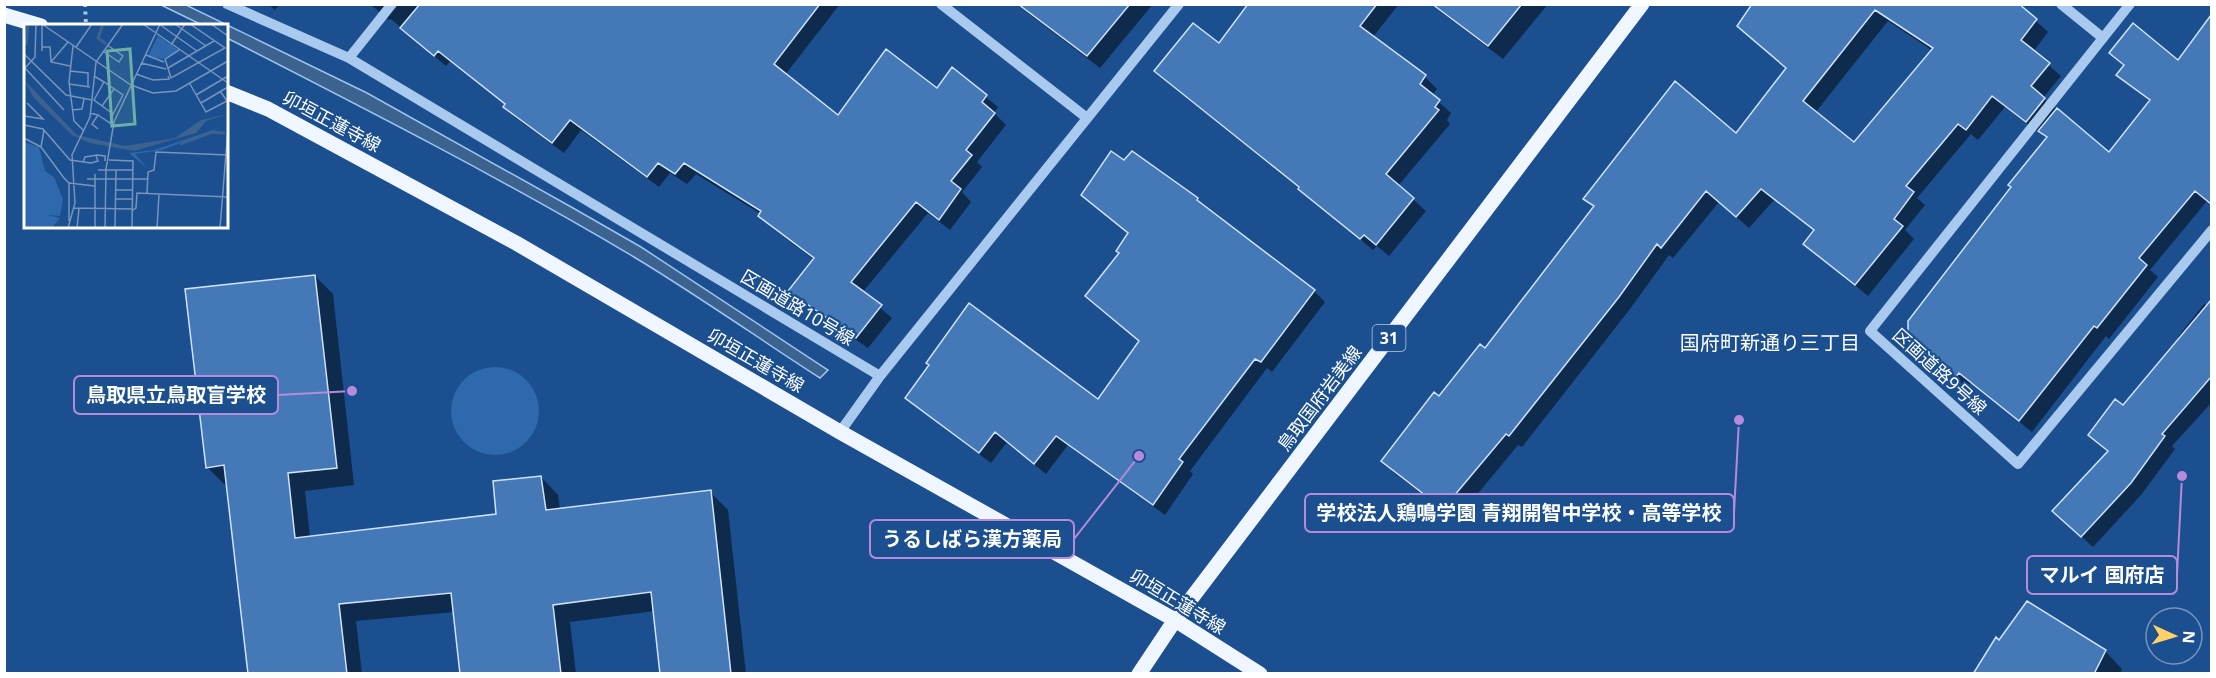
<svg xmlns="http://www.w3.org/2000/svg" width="2216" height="678" viewBox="0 0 2216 678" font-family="'Noto Sans','Noto Sans JP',sans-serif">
<rect width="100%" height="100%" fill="#1b4f8f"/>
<path fill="#2e69ad" d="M451 411a44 44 0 1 1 88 0a44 44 0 1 1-88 0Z"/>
<path fill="#3c6290" stroke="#9cc4f0" stroke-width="1.5" d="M161,5H186L367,93L573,208L641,247L828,370L820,378C758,338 697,295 634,257C501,178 364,108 227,38L226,26L202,25Z"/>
<path fill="#0007" fill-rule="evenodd" d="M268,4H279L275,10Z
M370,4H840L785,75L838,118L937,90L952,70L998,107L994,113L1006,125L977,162L982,167L962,192L971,202L950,230L928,213L862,293L892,318L868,348L801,302L790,291L814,260L771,227L760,216L761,214L696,174L687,184L670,173L659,187L581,130L564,153L516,118L505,107L506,105L450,61L446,66L391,19L389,20Z
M1016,4H1153L1100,68Z
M1250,4H1399L1373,37L1425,77L1437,89L1432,96L1451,113L1447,120L1450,124L1398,186L1426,211L1389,256L1377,246L1373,250L1300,189L1168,83L1156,71L1219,45Z
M1430,4H1548L1503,59Z
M1764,4H2017L2048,32L2033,52L2061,76L2043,98L2109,155L2151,102L2118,75L2125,66L2111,53L2178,62L2212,17V205L2207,201L2150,270L2158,277L2109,339L2106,336L2032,432L1971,383L1967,388L1910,340L2048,138L2040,131L2039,133L2005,107L1978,140L1971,134L1917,198L1925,205L1905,230L1914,239L1868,296L1805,244L1815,231L1774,200L1749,228L1719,202L1673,258L1669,255L1630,309L1522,447L1518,445L1456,520L1394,473L1383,461L1485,350L1594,207L1585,198L1736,135L1787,69L1742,29ZM1888,21L1933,51L1854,145L1815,113Z
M1125,162L1197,199L1208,211L1314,291L1325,302L1272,372L1267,368L1190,471L1193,474L1165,515L1068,445L1046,474L1007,442L991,463L918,408L907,397L1098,401L1140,342L1087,296L1120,253L1129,234L1083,195Z
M315,276L333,294L354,485L305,491L310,538L498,516L541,477L558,495L560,510L710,492L728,510L746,674H661L655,611L570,622L576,674H461L455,612L356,621L362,674H249L227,485H225L207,467Z
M2204,304L2212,309V402L2172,446L2175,449L2141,495L2093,547L2066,522L2108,452L2090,435L2123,407L2180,340L2178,337Z
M2000,642L2105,651L2122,669L2120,674H1974Z"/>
<path fill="#4478b7" stroke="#cfe3fa" stroke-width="1.5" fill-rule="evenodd" d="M420,4H820L774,64L838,115L886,49L937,88L952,67L987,95L982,102L995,113L966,150L972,155L951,181L961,189L939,220L916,202L851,282L882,305L856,338L788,291L814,258L758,216L761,211L684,163L675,174L658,163L647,177L570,120L552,143L503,107L505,104L438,51L434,56L400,28Z
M1018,4H1130L1087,56Z
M1248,4H1377L1360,26L1426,75L1420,84L1440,100L1435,107L1439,110L1386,174L1414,198L1376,245L1364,235L1360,239L1298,189L1299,187L1154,71L1193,23L1219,43Z
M1432,4H1522L1488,46Z
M1752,4H2019L2037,19L2021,40L2050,63L2031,86L2045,98L2026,122L1992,96L1966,130L1958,124L1906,186L1914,192L1894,219L1903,226L1855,285L1803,244L1814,230L1761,189L1736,217L1706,191L1661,248L1657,244L1619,297L1509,436L1506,434L1443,509L1381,461L1434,392L1439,396L1480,344L1485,348L1594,206L1583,199L1675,81L1736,133L1786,68L1737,26ZM1875,10L1933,48L1854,142L1803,101Z
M2211,15V204L2195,191L2139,258L2147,265L2097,328L2094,326L2019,421L1959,373L1955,378L1908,340V321L2011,187L2008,185L2047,137L2038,131L2057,108L2109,152L2150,100L2116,75L2124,65L2109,53L2133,23L2178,60Z
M1111,151L1124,160L1132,151L1198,198L1197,200L1315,290L1261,362L1255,359L1179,459L1183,462L1153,505L1056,436L1034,464L995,432L979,453L905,398L929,365L926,363L969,303L1098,399L1139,341L1085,296L1119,253L1116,251L1128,233L1081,195Z
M315,275L337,468L288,473L295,538L496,514L493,481L541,476L546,510L711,490L731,674H660L651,592L553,605L561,674H460L451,593L339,604L347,674H248L224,465L206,468L185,289Z
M2211,300V377L2162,434L2165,436L2131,483L2081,537L2052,511L2108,451L2088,435L2115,399L2123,405Z
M2027,601L2106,650L2094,674H1973L1996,637L1999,640Z"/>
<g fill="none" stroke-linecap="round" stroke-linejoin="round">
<path stroke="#a9c9ee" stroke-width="4" stroke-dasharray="3 4.5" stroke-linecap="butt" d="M85,4L86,26"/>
<path stroke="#a9c9ee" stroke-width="10" d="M227,4L349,58
M392,4L349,58L880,376L1179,4
M941,4L1087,118
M2061,4L2103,38
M2130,4L1870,331L2018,464L2212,230
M840,432L880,376"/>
<path stroke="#f0f6ff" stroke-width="15" d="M4,15L41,26
M226,92L268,109L516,243L840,432L1175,620L1260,674
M1139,674L1175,620L1642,4"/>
</g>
<g text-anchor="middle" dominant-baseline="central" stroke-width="4.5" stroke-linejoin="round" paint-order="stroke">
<rect fill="#1b4f8f" stroke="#bbcadd" stroke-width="1.5" x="1372.5" y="325" width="33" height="26" rx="4.5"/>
<g font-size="16" font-weight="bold" fill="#fff">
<text x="1389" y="338">31</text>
</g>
<g font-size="18" fill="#fff" stroke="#1b4f8f">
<text transform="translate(332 121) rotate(28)">卯垣正蓮寺線</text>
<text transform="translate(798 307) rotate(31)">区画道路10号線</text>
<text transform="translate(756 360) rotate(30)">卯垣正蓮寺線</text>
<text transform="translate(1940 371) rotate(42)">区画道路9号線</text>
<text transform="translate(1319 398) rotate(-53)">鳥取国府岩美線</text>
<text transform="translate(1178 601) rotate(31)">卯垣正蓮寺線</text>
</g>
<g font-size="20" fill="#fff" stroke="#1b4f8f">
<text x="1770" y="342">国府町新通り三丁目</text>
</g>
</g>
<g transform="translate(24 24)">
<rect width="204" height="204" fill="#1b4f8f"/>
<path d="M134,12L154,26L138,35L124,32ZM204,101L138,126L111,130L123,144L105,129L130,126ZM0,118L15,123L21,147L30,153L39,175L36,192L24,191L36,194L28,204H0Z" fill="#2e69ad"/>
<path d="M0,56L53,111L101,122L151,114L177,96L204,90L182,97L172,109L110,127L66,119L48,111L10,74Z" fill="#3c6290"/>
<path fill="none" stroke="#3c6290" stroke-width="3" d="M79,0L74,14L82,20M2,21L4,0M156,120L188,108L201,109"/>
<path fill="none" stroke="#7695bc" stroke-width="1.5" d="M18,0L107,61L129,69L152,67L204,37M119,0L204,59M135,0L173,27M151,0L182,22M187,0L204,12M147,21L161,0M49,22L45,58L50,97L60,107M18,23H26L27,38L46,42M52,23L68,0M155,26L141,35L147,54L201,24L166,0M18,27V1M79,27L95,38L99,32L83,21M0,30L42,71L68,76M122,31L140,38M27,38L44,18M117,39L142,45M0,43L40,86M1,44L11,33L12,0M144,44L190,17M46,47L64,49V63M112,50L129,56L145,55L144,52M70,52L80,58L99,71L89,90L70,76L80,58M45,60L66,63M166,60L182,88L203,77L196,67M172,71L204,52M177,79L204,63M78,82L90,65M48,86L58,85L60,75M66,89L74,91L68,100L74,105M74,91L86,99L89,90M0,92L19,95L3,79M0,101L19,105L46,136L67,139L74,137L72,132M20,106L17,123L40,154L45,159L71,162M0,114L17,123M85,136L109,137L108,204M59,138L61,133L73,131L81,132V137M74,146H109M63,155H124M91,166H109M123,169L124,148L130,146L132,128L204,131M91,175H109M50,184L109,185M109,186L112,184L113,169L204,173M45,197V158M44,204L51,179L48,131L66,93L72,38L99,0M53,204L55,185M71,204V150M81,204L82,145L90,98L136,0M91,204L92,146M133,204L135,170M196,204L204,104"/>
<path fill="#6fada8" fill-opacity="0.15" stroke="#6fada8" stroke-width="3" d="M106,25L111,100L88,102L83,27Z"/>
<rect width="204" height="204" fill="none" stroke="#fff" stroke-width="3"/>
</g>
<path fill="none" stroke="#b68bdc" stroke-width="2" d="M352 391L278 395M1739 420L1734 513M1139 456L1074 539M2182 476L2177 575"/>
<g fill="#b68bdc" stroke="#1b4f8f" stroke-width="2">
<circle cx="352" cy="391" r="6"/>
<circle cx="1739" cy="420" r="6"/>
<circle cx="1139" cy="456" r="6"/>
<circle cx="2182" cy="476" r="6"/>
</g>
<g fill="#1b4f8f" stroke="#b68bdc" stroke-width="2">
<rect x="74" y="376" width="204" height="38" rx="6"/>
<rect x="1305" y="494" width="429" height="38" rx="6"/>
<rect x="870" y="520" width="204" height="38" rx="6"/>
<rect x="2027" y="556" width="150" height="38" rx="6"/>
</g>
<g font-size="20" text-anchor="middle" font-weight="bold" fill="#fff">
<text x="176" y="402">鳥取県立鳥取盲学校</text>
<text x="1519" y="520">学校法人鶏鳴学園 青翔開智中学校・高等学校</text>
<text x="972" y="546">うるしばら漢方薬局</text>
<text x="2102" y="582">マルイ 国府店</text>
</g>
<rect width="2216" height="678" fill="none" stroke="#ffffff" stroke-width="12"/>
<g transform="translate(2174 636) rotate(94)"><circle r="28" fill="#1b4f8f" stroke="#7695bc" stroke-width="1.5"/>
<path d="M0-4.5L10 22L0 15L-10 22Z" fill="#ffd166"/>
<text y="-9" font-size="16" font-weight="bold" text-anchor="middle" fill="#ffffff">N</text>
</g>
</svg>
